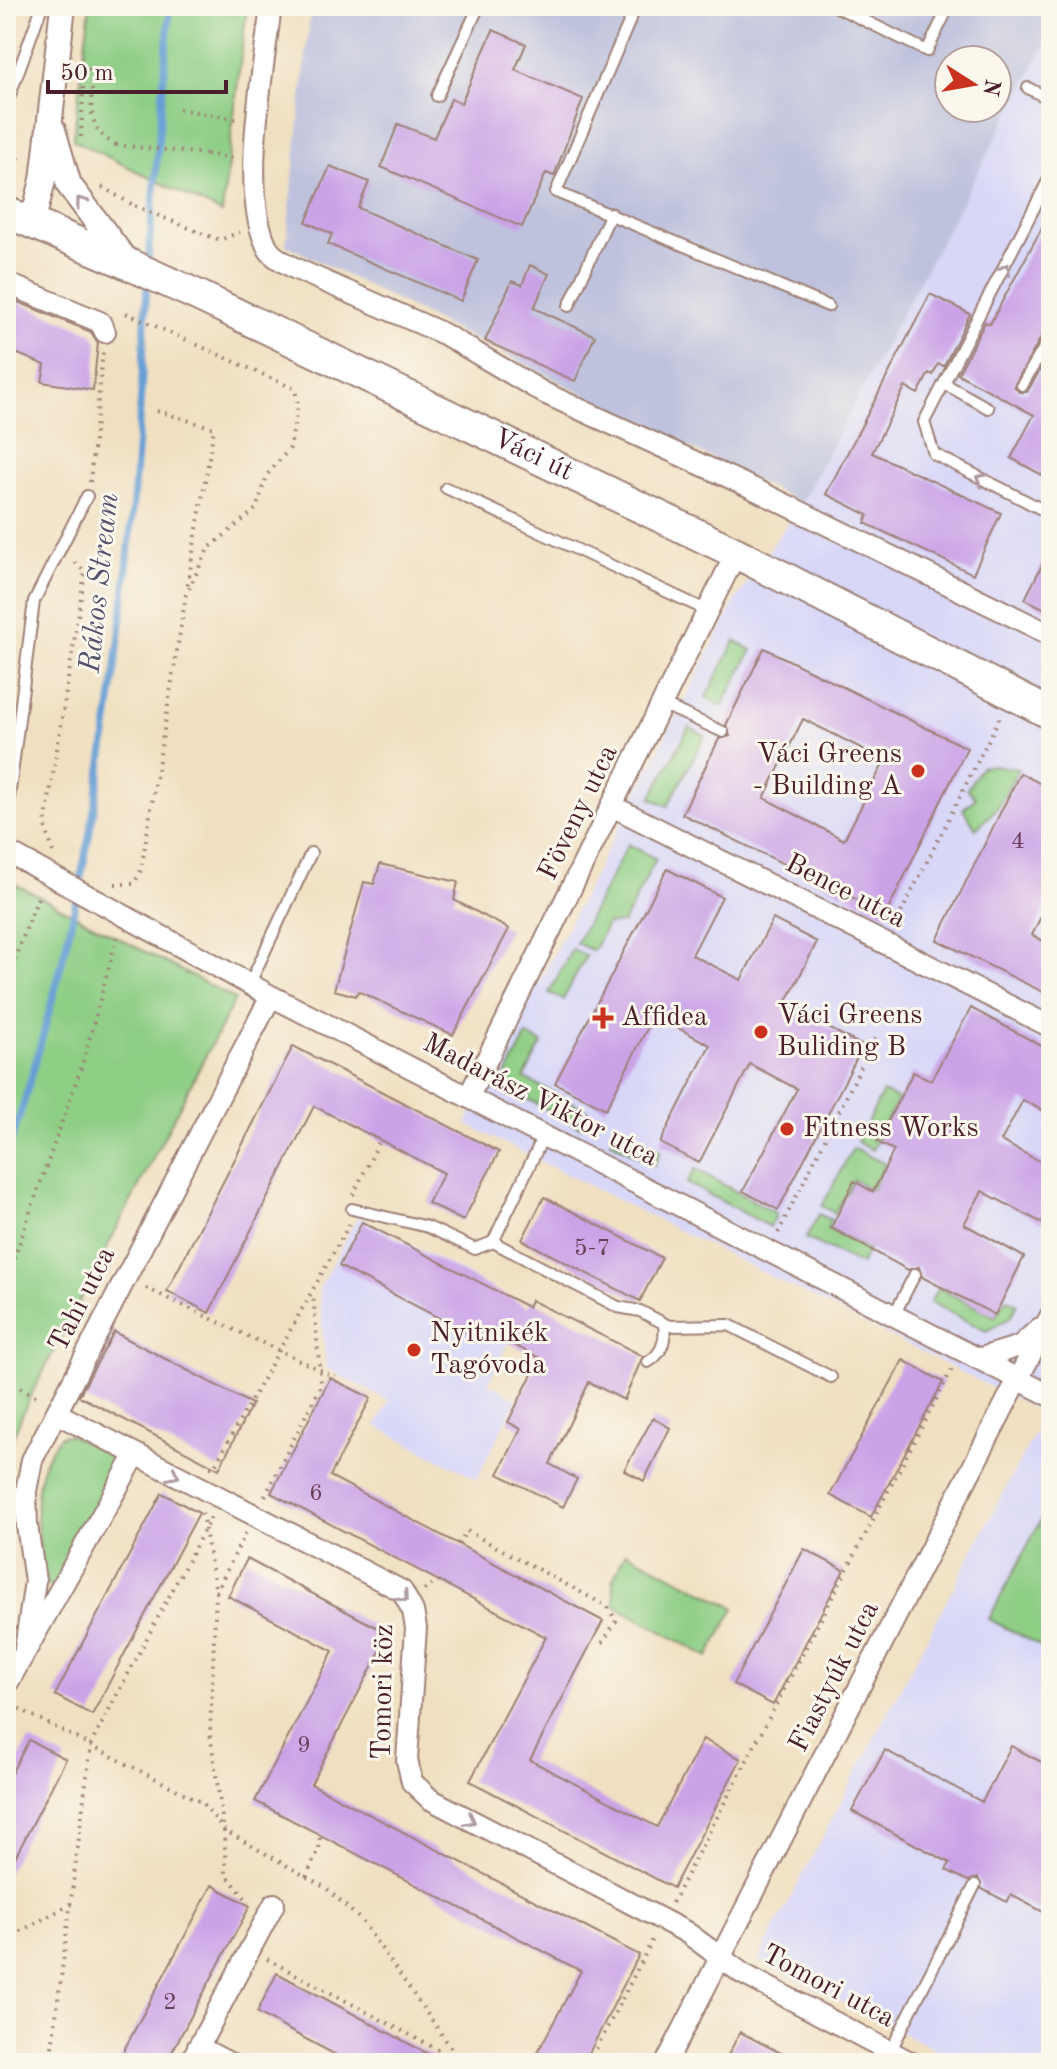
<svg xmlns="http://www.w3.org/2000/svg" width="1057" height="2069" viewBox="0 0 1057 2069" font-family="'Old Standard TT',serif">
<rect width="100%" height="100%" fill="#fbf7ec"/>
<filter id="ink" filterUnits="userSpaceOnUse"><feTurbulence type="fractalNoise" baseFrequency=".0125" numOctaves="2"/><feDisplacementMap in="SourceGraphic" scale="16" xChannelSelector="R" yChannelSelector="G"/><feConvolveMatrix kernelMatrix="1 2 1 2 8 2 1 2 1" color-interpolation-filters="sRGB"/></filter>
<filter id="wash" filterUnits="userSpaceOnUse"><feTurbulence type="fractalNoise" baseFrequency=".006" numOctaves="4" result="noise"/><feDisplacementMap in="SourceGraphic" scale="32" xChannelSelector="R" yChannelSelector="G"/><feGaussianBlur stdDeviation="1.8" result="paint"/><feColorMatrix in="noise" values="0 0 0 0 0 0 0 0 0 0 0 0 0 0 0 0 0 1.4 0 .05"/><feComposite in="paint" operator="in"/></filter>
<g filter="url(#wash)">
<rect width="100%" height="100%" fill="#f0e0c1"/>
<path fill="#d8d7f8" d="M1051,35V1417L466,1124L734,603L801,503Z
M358,1216L508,1297L496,1322L513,1332L488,1383L517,1399L477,1479L376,1426L389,1401L326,1368L319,1289Z
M1042,1419L1051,1423V2063H962L758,1960Z"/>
<path fill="#bfc2dd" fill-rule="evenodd" d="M311,6H1051V35L801,503L286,245ZM949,60H997V108H949Z"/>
<path fill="#8ece85" stroke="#6c7658" stroke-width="2" d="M90,6H247L222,213L73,140Z
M735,641L752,650L722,706L706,697Z
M689,727L705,736L668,806L651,798Z
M993,765L1018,769L998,807L976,829L963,809L976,798L967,789L981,767Z
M628,844L656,859L623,923L607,924L593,951L576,943Z
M6,879L235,999L29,1399L6,1453Z
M572,949L586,956L563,1000L549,993Z
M527,1035L542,1043L524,1078L588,1111L580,1127L501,1085Z
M883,1092L898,1099L872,1150L857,1142Z
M617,1128L661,1151L654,1165L610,1141Z
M853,1148L885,1164L872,1190L854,1180L835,1213L822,1206Z
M695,1169L777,1214L770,1227L687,1183Z
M819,1214L831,1220L827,1228L868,1250L861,1265L806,1238Z
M938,1288L995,1317L1006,1298L1017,1304L1010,1318L986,1331L930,1302Z
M70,1435L113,1458L117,1466L54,1587L44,1584C39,1533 24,1478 61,1436Z
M1051,1501V1649L1050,1651L989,1619Z
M626,1552L735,1608L708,1657L615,1606L613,1579Z"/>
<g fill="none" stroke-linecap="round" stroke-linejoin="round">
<path stroke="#669ed4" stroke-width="7" d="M148,263L170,6
M6,1154C27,1099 41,1042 56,986C115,755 136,520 147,283"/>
</g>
<g id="blocks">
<path fill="#caa3e7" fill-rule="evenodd" d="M493,30L526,44L515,70L583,99L554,176L546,173L522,227L381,167L398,124L434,138L451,99L461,103Z
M330,166L369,182L358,208L478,260L461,301L328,244L332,234L306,222Z
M1051,211V328L1044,332L1014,386L1019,392H1027L1051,352V480L1011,458L1034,415L958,374L985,322L990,324Z
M530,265L549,274L534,308L595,336L575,381L485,341L512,281L522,285Z
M930,294L970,314L944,366L938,364L933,375L929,373L918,394L905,387L872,453L1001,513L973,574L865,523L868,515L826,494Z
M6,297L91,332L98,343L93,390L42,382L45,365L6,349Z
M1051,547V612L1025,599Z
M764,648L967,748L886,914L682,814L719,739L730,736L726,725ZM803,719L885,760L844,840L764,798Z
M1020,773L1051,789V896L1032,935L1051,945V996L937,940Z
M380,864L458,882L454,900L509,929L453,1035L358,991L356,996L334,990L364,882L374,884Z
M667,869L722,897L692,955L741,980L773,919L817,942L785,1005L863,1046L778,1210L743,1191L797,1089L750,1064L699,1163L660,1143L710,1045L654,1015L606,1109L555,1083Z
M971,1008L1051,1051V1115L1023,1100L1001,1141L1051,1167V1206L1042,1223L982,1191L964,1224L1024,1257L995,1315L922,1277L919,1267L908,1270L831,1228L854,1181L873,1192L894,1150L877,1142L913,1072L931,1080Z
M293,1046L499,1152L463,1221L428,1203L444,1173L314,1106L209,1313L167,1291Z
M544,1197L662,1258L640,1301L522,1240Z
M362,1222L528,1307L531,1300L643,1356L624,1400L589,1382L550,1464L577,1479L563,1507L498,1474L521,1429L508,1422L540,1358L486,1331L481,1340L339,1266Z
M114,1332L252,1404L219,1469L79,1396Z
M903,1360L943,1382L871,1517L830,1495Z
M330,1378L371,1398L330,1476L603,1621L530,1760L657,1827L703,1739L741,1759L673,1888L470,1781L546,1637L271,1493Z
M653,1418L670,1428L644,1481L624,1470Z
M162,1493L199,1513L92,1715L55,1695Z
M804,1549L844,1570L773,1705L733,1684Z
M247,1559L389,1634L311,1784L639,1955L584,2063H532L581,1971L255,1801L333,1651L228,1596Z
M29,1740L66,1759L6,1875V1783Z
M1011,1746L1051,1767V1817L1042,1833L1051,1838V1916L1011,1895L1007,1902L982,1889L978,1878L968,1881L946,1870L950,1863L852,1811L885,1750L982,1802Z
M212,1885L250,1906L166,2063H117Z
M277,1973L445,2063H351L285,2028L257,2012Z
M740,2032L800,2063H724Z"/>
</g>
</g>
<g filter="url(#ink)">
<use href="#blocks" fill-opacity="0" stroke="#9d8076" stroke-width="2"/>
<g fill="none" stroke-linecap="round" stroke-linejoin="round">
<g stroke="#9d8076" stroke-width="14">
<path id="service" d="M636,6L556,192L828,306
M835,6L927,51L949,6
M1028,88L1051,100
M437,96L479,6
M6,106L42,6
M1051,175L924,422L934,454L1051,514
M569,306L611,213
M945,384L988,408
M1022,385L1051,336
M446,488L708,611
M664,705L723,732
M6,822L34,601L87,496
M250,983L311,853
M544,1135L493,1242L618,1307L640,1311L669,1326L729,1325L831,1377
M352,1209L428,1227L475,1249L493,1242
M894,1315L915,1274
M648,1362C662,1354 666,1340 664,1324
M890,2052L975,1885"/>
</g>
<g stroke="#9d8076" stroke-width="24">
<path id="minor" d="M271,6C264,68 238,196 269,250C274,258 286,263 294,268L444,334L544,393L750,487L1051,635
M6,283L100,322L105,332
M614,807L1051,1027
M6,851L271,996L1051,1396
M469,1096L736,553
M981,1358L1020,1346L1040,1328
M56,1413L402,1591L413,1611L416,1628L407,1760L412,1782L430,1799L686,1932L743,1974L912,2063
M25,1649L35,1581L27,1525L26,1491L32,1460L271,996
M6,1686L135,1456
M198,2047L229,2063
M190,2063L274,1904
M666,2063L1051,1315"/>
</g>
<g stroke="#9d8076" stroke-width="28">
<path id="tertiary" d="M53,130L69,185L128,264
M32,224L43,180L63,6"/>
</g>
<g stroke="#9d8076" stroke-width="34">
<g id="primary">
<path d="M6,212L128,264"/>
<path id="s1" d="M197,295L736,553L1051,714"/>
</g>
</g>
<path stroke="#9d8076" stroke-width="4" stroke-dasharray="2 6" stroke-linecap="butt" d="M179,109L236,119
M81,137L84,69L93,70C92,101 84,129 116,145
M206,154L232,158
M6,163L10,166L21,156
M6,174L10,166L21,170
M102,187L135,206
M201,233L220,240L240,232
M157,411L214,428L187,588
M90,482L103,351
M53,852L45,825L85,572L72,559
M115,884H134L141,870L186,595L208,549L256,509L267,475L290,448L298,405L295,389L191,342
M1044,910L1051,906
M894,927L1000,717
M6,982L39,895
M353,1195L380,1140
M778,1233L877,1035
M6,1281L84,1059L117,937
M146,1288L335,1377
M6,1380L39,1398
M210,1467H214L350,1223
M265,1496L321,1385L313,1294
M202,1513L216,1592L210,1733L224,1830L226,1874L249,1903
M458,1544L467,1531L608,1607L616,1621L601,1645
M424,1590L438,1581
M216,1592L246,1532
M12,1705L203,1803L224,1830L326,1888L362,1921L454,2052L455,2063
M306,1877L319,1849L320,1834
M672,1903L952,1369
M6,1939L71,1904
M267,1959L455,2059
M50,2063L91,1744L212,1515
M589,2063L653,1939"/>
<use href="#service" stroke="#fff" stroke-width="10"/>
<use href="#minor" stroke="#fff" stroke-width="20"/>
<use href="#tertiary" stroke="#fff" stroke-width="24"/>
<use href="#primary" stroke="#fff" stroke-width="30"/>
<g stroke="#9d8076" stroke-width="34" stroke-linecap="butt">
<path id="primary-bridge" d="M128,264L197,295"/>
</g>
<path stroke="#9d8076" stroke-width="4" stroke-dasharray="2 6" stroke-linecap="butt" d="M116,145L206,154
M135,206L201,233
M126,313L191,342"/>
<use href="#primary-bridge" stroke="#fff" stroke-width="30"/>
</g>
<defs><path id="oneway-chevron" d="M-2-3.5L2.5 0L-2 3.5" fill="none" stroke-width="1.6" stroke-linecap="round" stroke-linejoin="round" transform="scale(2)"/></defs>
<g stroke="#ae9aa0">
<use href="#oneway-chevron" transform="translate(81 202) rotate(-127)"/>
<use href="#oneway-chevron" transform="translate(1005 269) rotate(-64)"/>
<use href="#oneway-chevron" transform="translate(981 479) rotate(-153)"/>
<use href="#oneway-chevron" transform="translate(174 1475) rotate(26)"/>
<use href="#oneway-chevron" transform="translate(403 1597) rotate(49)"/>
<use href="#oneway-chevron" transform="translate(470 1820) rotate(28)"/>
</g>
</g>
<g fill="#c8321e" stroke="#fbf7ec" stroke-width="3">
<circle cx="918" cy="771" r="8"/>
<path d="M599 1006h8v8h8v8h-8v8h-8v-8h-8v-8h8z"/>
<circle cx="761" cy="1032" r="8"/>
<circle cx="787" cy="1129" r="8"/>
<circle cx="414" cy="1350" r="8"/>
</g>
<g text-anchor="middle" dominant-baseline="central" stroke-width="6" stroke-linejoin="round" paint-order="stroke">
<g font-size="24" fill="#6a405a">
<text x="1018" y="842">4</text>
<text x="592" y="1249">5-7</text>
<text x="316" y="1494">6</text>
<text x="304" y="1746">9</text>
<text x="170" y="2003">2</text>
</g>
<g font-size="28" fill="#4a1f2b" stroke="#fbf7ec">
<text stroke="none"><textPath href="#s1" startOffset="372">Váci út</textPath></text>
<text transform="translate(579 813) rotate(-64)">Föveny utca</text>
<text transform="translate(845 892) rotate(27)">Bence utca</text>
<text transform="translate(540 1101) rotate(27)">Madarász Viktor utca</text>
<text transform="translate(83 1300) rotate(-63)">Tahi utca</text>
<text transform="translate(835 1677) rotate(-63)">Fiastyúk utca</text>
<text transform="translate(384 1692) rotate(-89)">Tomori köz</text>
<text transform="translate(828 1987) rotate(28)">Tomori utca</text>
</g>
<g font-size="28" fill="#4a1f2b" stroke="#fbf7ec" text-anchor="start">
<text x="902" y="755" text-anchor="end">Váci Greens<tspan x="902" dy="32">- Building A</tspan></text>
<text x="777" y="1016">Váci Greens<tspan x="777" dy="32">Buliding B</tspan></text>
<text x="621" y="1018">Affidea</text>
<text x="803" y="1129">Fitness Works</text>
<text x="430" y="1334">Nyitnikék<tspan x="430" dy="32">Tagóvoda</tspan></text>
</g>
<g font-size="30" font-style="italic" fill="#55526f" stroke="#fbf7ec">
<text transform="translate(100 583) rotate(-84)">Rákos Stream</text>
</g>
</g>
<rect width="1057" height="2069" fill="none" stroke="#fbf7ec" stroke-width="32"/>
<g transform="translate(973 84) rotate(101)"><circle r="38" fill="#fbf7ec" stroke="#b4a19f" stroke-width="2"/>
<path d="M0-6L14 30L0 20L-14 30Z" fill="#c8321e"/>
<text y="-12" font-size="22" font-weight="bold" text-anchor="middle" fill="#4a1f2b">N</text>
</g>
<path d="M48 80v12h178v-12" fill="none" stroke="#4a1f2b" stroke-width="4"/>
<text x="60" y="80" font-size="24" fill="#4a1f2b" stroke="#fbf7ec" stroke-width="6" paint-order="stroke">50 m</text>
</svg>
